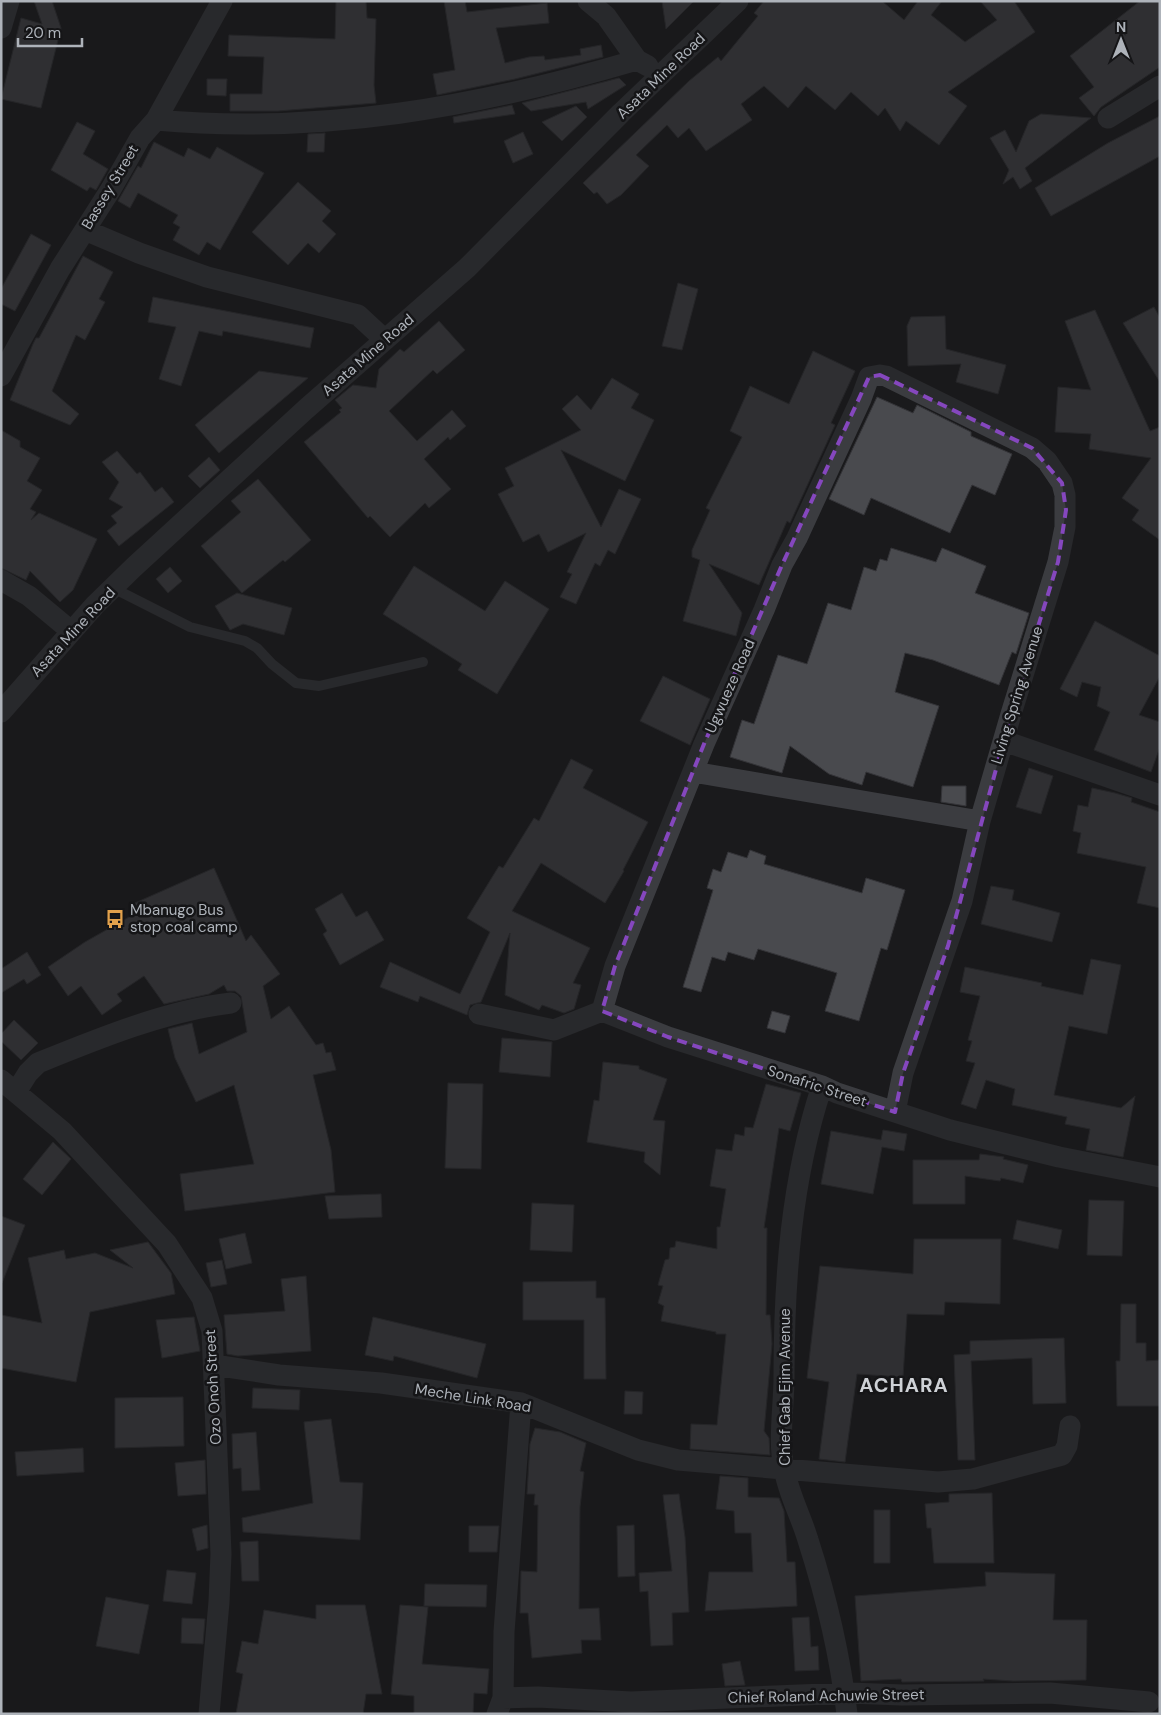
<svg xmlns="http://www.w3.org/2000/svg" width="1161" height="1715" viewBox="0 0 1161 1715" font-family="'DM Sans',sans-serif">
<rect width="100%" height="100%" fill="#1a1a1c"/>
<path fill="#494a4e" stroke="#343438" d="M34,1H52L61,28L41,108L1,99L21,18L42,24Z
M336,1H366L367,18L376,19L374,85L376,103L278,111H230V94H262L264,57L228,56L229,35L335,39Z
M444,1H465L467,12L547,3L549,23L496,28L505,63L529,57L544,56L545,60L581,55L580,49L601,45L603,57L515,79L437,95L433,74L455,70Z
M662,1H694L666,29Z
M764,1H882L904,20L918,1H942L931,15L965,42L997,20L980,1H1014L1035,32L948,92L967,106L939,145L906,121L900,131L885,108L878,116L851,92L835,110L806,86L788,108L764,86L741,104L752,120L706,151L689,128L678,138L667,125L636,155L649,166L621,195L607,204L597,192L594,194L583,183L689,81L718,57L721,61L758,16L754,13Z
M1140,1H1160V67L1101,107L1094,116L1079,98L1094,87L1070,56Z
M619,78L626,85L588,109L586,102L531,111L522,103Z
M207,79H227L226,96L207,95Z
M512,105L515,114L454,123L453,117Z
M576,106L587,117L562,141L542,122Z
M1041,114L1091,118L1025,168L1032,181L1020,189L1013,177L1003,184L1009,170L990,138L1005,130L1016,152L1029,121Z
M1160,116V156L1051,216L1035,188L1108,143Z
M77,122L95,131L83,154L108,169L96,190L90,187L87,191L51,170Z
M523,132L533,154L513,163L504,141Z
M325,133L324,152H307L308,134Z
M154,142L184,157L188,148L210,159L217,147L264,173L220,250L207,242L199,255L173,240L180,227L173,223L178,215L138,193L130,208L118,201L138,166L141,168Z
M298,182L331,211L322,221L336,234L319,253L308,243L288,265L252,232Z
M31,234L51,245L15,311L1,304V289Z
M83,256L113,272L99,299L105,302L85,340L76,335L52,391L79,414L70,425L10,400L33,344L36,338H39Z
M678,283L698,289L682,350L662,346Z
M153,297L314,328L310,348L223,331L222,336L199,331L181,386L159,379L176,327L148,322Z
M1154,307L1160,318V382L1123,323Z
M1095,310L1150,431L1160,427V540L1132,520L1139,510L1122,498L1151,458L1089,449L1091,434L1055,432L1058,387L1091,390L1065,321Z
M945,316L946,349L1006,365L998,394L956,382L961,364L908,366L907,326L911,317Z
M439,321L465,350L437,374L433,370L389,411L417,441L452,410L466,426L450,440L448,437L424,459L451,489L429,508L425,503L390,537L370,516L368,518L304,442L341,412L339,410L342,408L335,400L353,385L376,388L379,369L400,349L404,352Z
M813,351L855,371L831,423L835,425L790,523L787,521L759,585L709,564L742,613L736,636L683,621L700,560L692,557V550L710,510L706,508L742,437L730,431L750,386L789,404Z
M259,371L308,378L219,453L195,425Z
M612,378L639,394L631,408L654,420L625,481L561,450L601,527L619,489L641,499L615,554L608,550L600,566L595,563L576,604L560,597L572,574L567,572L586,533L548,552L539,534L523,542L498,494L514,486L505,468L581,430L562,409L577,395L591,410Z
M877,397L913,413L917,405L971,432V436L1012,454L995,495L972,485L950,533L871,498L864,515L829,499Z
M1,430L20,441V447L40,458L27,481L42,490L30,509L36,512L31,520L39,513L97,539L73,590L60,602L30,571L26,580L1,568Z
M117,451L137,474L140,472L155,492L162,487L174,502L119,546L107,531L117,523L111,516L123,507L109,499L119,482L102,462Z
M209,457L220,470L200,488L188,476Z
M258,479L311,540L285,562L283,560L242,593L201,546L241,512L231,501Z
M891,548L936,562L942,548L986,566L975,593L1029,613L1016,654L1012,652L999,685L933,660L905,653L895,692L939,706L913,787L866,772L862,785L829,774L790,746L782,773L730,757L742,720L754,724L778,655L807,664L828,603L851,610L864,567L876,571L880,559L887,561Z
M414,566L485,611L505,581L549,609L497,694L458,670L462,664L383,614Z
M170,567L182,581L168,593L156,579Z
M237,593L292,608L284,635L243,624L230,630L215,606Z
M1095,621L1160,656V676L1139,715L1160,722V747L1151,772L1094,750L1110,712L1097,706L1101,687L1082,682L1077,697L1060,689Z
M663,676L710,699L690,745L640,721Z
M571,759L593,770L583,788L648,822L623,870L624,871L605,903L541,863L512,911L590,948L573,983L581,985L574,1009L564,1013L542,1005L539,1010L505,995L510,933L481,1002L470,1005L467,1015L420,996L418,1002L380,987L390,962L460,994L490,932L467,918L499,866L503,868L534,818L539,821Z
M1029,768L1053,776L1041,814L1016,807Z
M942,786H966V806L941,802Z
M1092,788L1115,793L1132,798L1131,802L1160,812V908L1137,903L1146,867L1077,853L1081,833L1073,831L1078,805L1088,807Z
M750,850L766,856L764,864L862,893L866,878L905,890L887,950L881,948L859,1021L825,1011L837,973L758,949L754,960L728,952L725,961L712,957L701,992L683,987L713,890L707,888L713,869L721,872L728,852L747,858Z
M214,868L246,941L251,935L280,974L263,986L271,1019L289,1006L316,1045L323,1043L326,1053L331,1052L336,1070L313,1075L331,1150L335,1192L185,1211L180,1174L254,1164L234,1085L196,1102L175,1058L168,1029L192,1023L199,1054L247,1032L241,996L235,991H227L224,985L209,994L164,1004L144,976L117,994L122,1001L102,1015L81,986L68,996L48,967L85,942L138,912L135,903Z
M991,886L1014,890L1012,900L1060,913L1052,942L981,924Z
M342,893L356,917L367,911L384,940L340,965L323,934L327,931L315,909Z
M27,952L41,975L27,984L24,979L1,993V969Z
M1091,959L1121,965L1107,1034L1069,1026L1054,1095L1121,1108L1135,1096L1123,1157L1086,1150L1090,1129L1065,1124L1067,1117L1012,1105L1015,1089L986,1080L976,1109L961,1104L975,1063L966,1061L972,1041L968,1040L980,996L960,992L965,967L1042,983L1041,986L1083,995Z
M772,1011L790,1016L785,1033L767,1028Z
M14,1020L38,1043L21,1060L1,1041V1034Z
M502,1038L552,1042L550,1077L499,1072Z
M603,1062L639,1066V1069L667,1079L653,1120L665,1121L660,1175L644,1162L645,1152L587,1142L594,1100L599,1101Z
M448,1083L483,1084L481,1169L445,1168Z
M766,1084L801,1093L790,1131L779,1128L764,1228H767L766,1315H770L772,1344L764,1431L769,1438L770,1455L690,1449L691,1424L717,1425L726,1334H716V1332L661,1321L664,1306L658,1303L663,1286L658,1285L665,1260L669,1259L670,1248L675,1247L676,1241L717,1249V1227H720L726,1189L710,1186L716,1149L732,1151L735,1134L744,1136L745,1127L753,1128Z
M883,1130L907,1134L904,1151L882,1147L873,1194L821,1184L831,1131L881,1140Z
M53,1142L71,1159L42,1195L23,1179Z
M980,1154L1004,1157L1003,1159L1028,1165L1023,1183L1001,1178L1000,1181L965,1176V1204H913V1160H979Z
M381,1194L382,1217L329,1219L325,1196Z
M1089,1200L1124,1201L1122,1256L1087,1255Z
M532,1203L574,1205L572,1252L530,1250Z
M1,1216L25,1225L2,1283H1Z
M1017,1220L1062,1230L1058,1249L1013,1239Z
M245,1233L252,1263L226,1269L219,1239Z
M914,1239H1001L1000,1304L945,1302L944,1315L907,1314L903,1377L857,1374L845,1462L819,1459L829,1382L807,1378L820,1266L913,1274Z
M148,1242L171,1273L175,1294L90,1312L76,1382L1,1368V1315L42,1323L28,1258L64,1250L66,1259L95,1253L133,1268L110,1250Z
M222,1260L227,1284L211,1287L206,1263Z
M306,1276L311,1351L238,1356L227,1354L224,1315L285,1311L281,1279Z
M596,1281V1298H605L606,1379H584V1320H523V1282Z
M1121,1304H1136V1343H1146V1361L1160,1360V1406H1117L1116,1361H1120Z
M194,1317L200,1351L162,1358L156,1320Z
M373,1317L486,1344L477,1378L394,1356L393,1361L365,1355Z
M1064,1338L1066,1403L1033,1404L1032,1358L971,1361L975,1460H958L954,1355L970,1354V1341Z
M253,1388L300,1390L299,1410L252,1408Z
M625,1391L643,1392L642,1414H624Z
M183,1397L184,1446L115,1448V1398Z
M331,1419L340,1482L363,1483L360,1540L243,1532L242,1518L313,1503L304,1422Z
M535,1428L560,1432L586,1443L580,1471L584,1472L580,1507L579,1609L599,1608L601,1640H581L582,1653L532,1658L528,1613H520L521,1571L537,1572L538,1505H534L535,1494H527L530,1444Z
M256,1432L260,1490L242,1491L241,1468L233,1469L232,1434Z
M83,1448L84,1472L17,1476L15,1452Z
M205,1460L206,1494L178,1496L175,1463Z
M720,1476L748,1478V1497L779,1498L784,1511L787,1562H795L797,1606L705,1611L709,1572H753L751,1533H735L734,1511L716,1509Z
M992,1493L994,1563H934L931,1528H927L925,1504L949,1502V1494Z
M679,1494L685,1537L689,1612L672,1613L673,1645L651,1646L648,1591L640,1592L639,1573L672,1571L663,1495Z
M874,1510H890V1563H874Z
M207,1525L208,1548L197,1551L192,1529Z
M634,1525L635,1576L618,1577L617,1526Z
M469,1526H499L497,1552H469Z
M258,1541L259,1581H242L240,1542Z
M167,1570L196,1573L192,1604L163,1601Z
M985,1572L1055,1574L1053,1620H1087L1086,1680L1013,1681L983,1679L984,1681L902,1682L901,1679L861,1681L855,1596L986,1586Z
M425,1584L487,1585L486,1607L424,1606Z
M106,1597L149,1605L139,1654L96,1646Z
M316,1605H365L382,1694H366L363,1714H236L243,1674L236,1672L242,1641L258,1644L264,1610L316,1619Z
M400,1605L428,1607L422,1664L489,1669L487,1694L474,1693L473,1714H414V1696L391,1694Z
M809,1617L811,1647L818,1646L819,1670L795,1671L792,1618Z
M182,1618L205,1619L203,1644L181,1643Z
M740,1661L745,1685L725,1686L722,1664Z"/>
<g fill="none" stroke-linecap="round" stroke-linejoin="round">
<path stroke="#3b3c40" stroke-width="10" d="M113,588L190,627L245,641L257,648L272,664L296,683L319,686L423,662"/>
<path stroke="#3b3c40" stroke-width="21" d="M588,1L606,16L637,60L648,66
M1,28L9,1
M1108,118L1160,86
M156,120C322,135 478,107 637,60
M85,230L139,253L207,277L358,315L385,340
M1,376L60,269L111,189L140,138L156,120L222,1
M1,580L29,596L71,631
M1,712L95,605L134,567L306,409L467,268L621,113L738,1
M1004,741L1160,795
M693,772L980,821
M602,1011L615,966L704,744L764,610L782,565L797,538L861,399L869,377L880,375L886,376L1032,448L1047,461L1062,483L1065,495V527L1058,562L1011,714L980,821L962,901L903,1073L895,1112
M479,1014L554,1030L602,1011L668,1037L822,1086L837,1093L950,1130L1059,1157L1160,1177
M1,1080L62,1131L167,1244L202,1298L212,1331L221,1554L219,1602L209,1714
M822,1086C791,1180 784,1279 784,1377C784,1406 778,1441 784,1468C788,1493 801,1516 808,1540C826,1596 840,1655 847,1714
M16,1092L28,1073L38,1063C97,1039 168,1010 231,1003
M214,1365L279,1375L381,1383L521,1403L638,1450L678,1460L938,1482L973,1479L1062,1455L1067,1446L1070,1426
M503,1698L538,1697L631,1702L850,1693L902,1695L1050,1693L1149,1702
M497,1714L503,1698L504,1632L521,1403"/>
</g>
<path d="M0 0H1161V1715H0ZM880,375L1032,448L1062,483L1066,510L1058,562L1011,714L948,946L903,1073L895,1112L668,1037L602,1011L615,966L704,744L782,565L869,377Z" fill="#1a1a1c" fill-opacity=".55" fill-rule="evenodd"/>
<path fill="none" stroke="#8547be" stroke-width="4" stroke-dasharray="10 6" stroke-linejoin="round" d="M880,375L1032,448L1062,483L1066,510L1058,562L1011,714L948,946L903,1073L895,1112L668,1037L602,1011L615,966L704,744L782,565L869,377Z"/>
<defs>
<g id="bus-bare" transform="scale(1.5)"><path d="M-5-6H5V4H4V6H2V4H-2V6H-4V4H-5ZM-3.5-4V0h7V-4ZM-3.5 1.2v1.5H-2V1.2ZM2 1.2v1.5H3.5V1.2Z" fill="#e2a14c" stroke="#151517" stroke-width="2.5" paint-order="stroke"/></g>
</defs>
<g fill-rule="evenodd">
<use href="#bus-bare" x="115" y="919"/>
</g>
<g text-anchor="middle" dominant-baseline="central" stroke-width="5" stroke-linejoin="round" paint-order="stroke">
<g font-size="15" fill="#aeb3ba" stroke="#151517">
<text transform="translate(661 76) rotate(-44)">Asata Mine Road</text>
<text transform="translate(110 187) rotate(-59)">Bassey Street</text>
<text transform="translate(368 355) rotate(-41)">Asata Mine Road</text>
<text transform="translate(73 632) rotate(-47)">Asata Mine Road</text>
<text transform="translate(730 686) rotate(-66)">Ugwueze Road</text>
<text transform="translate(1017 695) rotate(-73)">Living Spring Avenue</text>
<text transform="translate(817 1086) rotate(18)">Sonafric Street</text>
<text transform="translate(213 1387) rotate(-93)">Ozo Onoh Street</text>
<text transform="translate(785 1387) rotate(-90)">Chief Gab Ejim Avenue</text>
<text transform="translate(473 1398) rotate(9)">Meche Link Road</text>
<text transform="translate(826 1696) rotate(-1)">Chief Roland Achuwie Street</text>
</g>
<g font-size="15" fill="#aeb3ba" stroke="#151517" text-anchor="start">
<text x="130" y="910">Mbanugo Bus<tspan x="130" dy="17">stop coal camp</tspan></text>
</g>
<g font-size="20" font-weight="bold" letter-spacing="1" fill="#ced1d6" stroke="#151517">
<text x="904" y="1385">ACHARA</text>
</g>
</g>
<rect width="1161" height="1715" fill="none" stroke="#aeb3ba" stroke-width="5"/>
<g transform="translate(1121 40)" stroke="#151517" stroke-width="4" paint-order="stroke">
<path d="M0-4L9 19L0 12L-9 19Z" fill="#aeb3ba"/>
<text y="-8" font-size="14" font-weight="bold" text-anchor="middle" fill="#aeb3ba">N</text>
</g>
<path d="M18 38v8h64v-8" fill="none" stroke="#aeb3ba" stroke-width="2.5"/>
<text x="25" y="38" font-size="15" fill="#aeb3ba" stroke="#151517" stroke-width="4" paint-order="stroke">20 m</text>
</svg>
